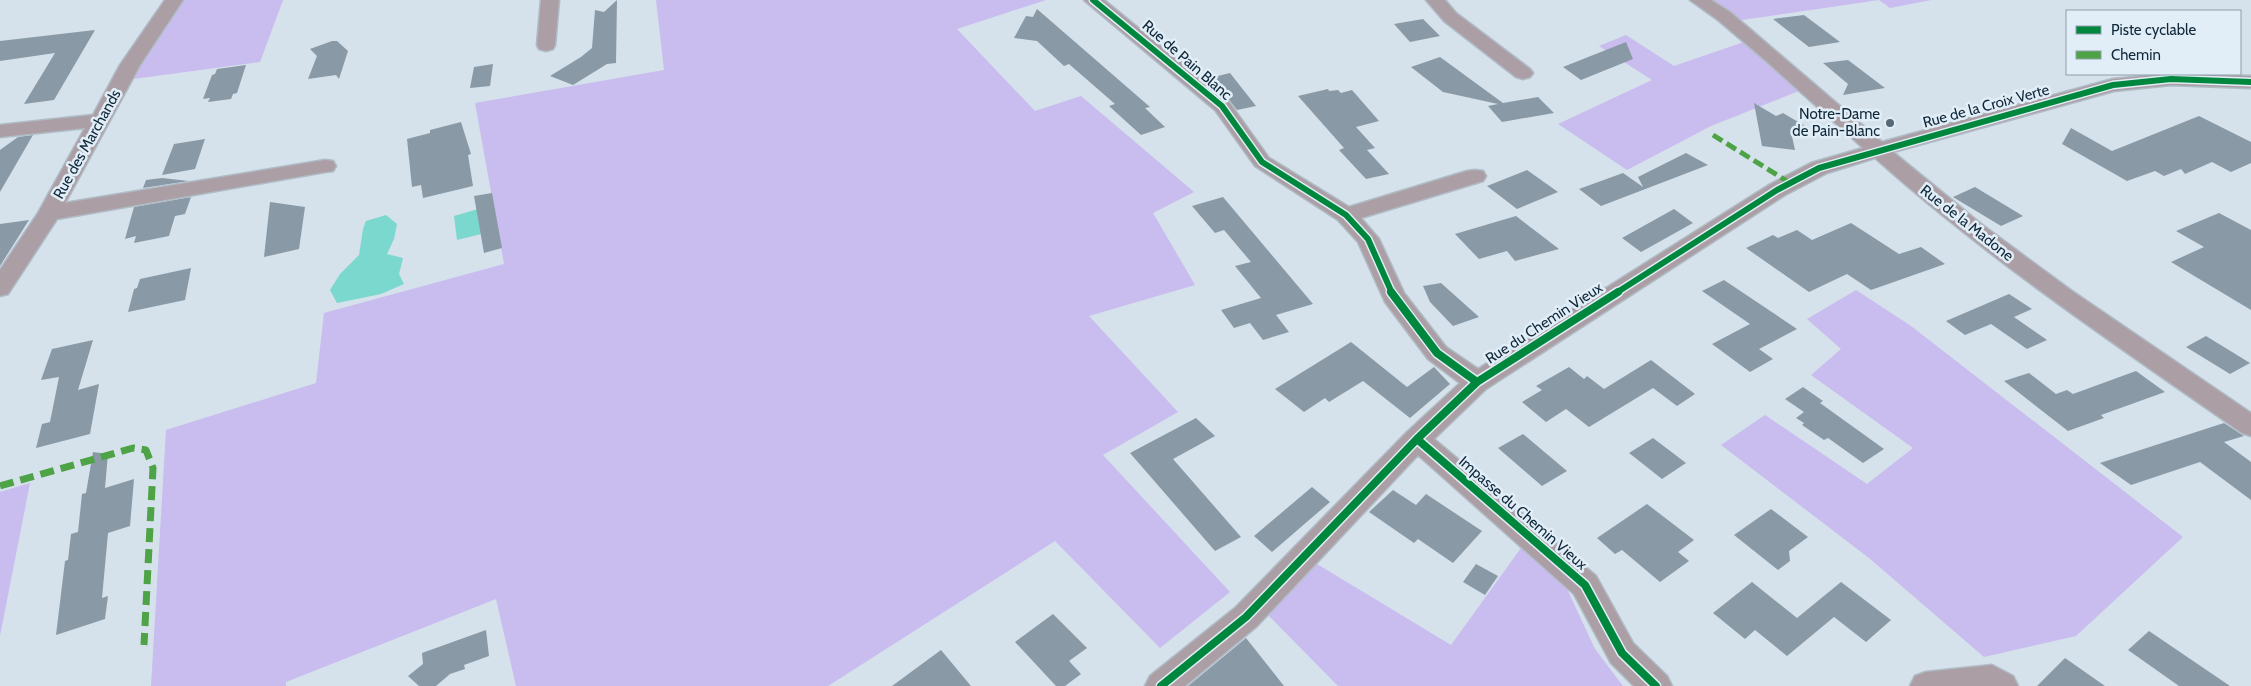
<svg xmlns="http://www.w3.org/2000/svg" width="2251" height="686" viewBox="0 0 2251 686" font-family="Cabin,sans-serif">
<rect width="100%" height="100%" fill="#d5e1eb"/>
<path fill="#c9bcef" d="M183,0H283L260,62L126,80Z
M656,0H1046L957,29L1035,111L1081,96L1194,192L1153,213L1195,285L1089,316L1178,412L1103,455L1230,592L1160,648L1055,541L828,686H516L496,599L286,682V686H151L166,430L316,383L324,313L504,264L475,103L664,70Z
M1713,0H1931L1890,8L1879,0L1742,20Z
M1626,35L1674,66L1744,42L1804,89L1711,126L1627,170L1558,124L1652,80L1599,46Z
M1856,290L1911,326L2183,537L2076,636L1984,657L1869,558L1721,445L1765,415L1867,484L1913,448L1811,375L1841,349L1807,319Z
M30,483L0,636V492Z
M1521,548L1567,589L1595,649L1623,686H1338L1267,614L1317,564L1451,645Z"/>
<path fill="#7bd8ce" d="M478,209L481,234L457,240L454,216Z
M386,215L397,224L394,239L387,254L403,258L399,274L404,284L381,294L337,303L330,290L340,274L359,255L363,229L366,221Z"/>
<path fill="#899aa6" d="M617,0L616,63L607,64L573,85L550,76L581,57L592,48L595,10L604,12Z
M1037,9L1150,107L1145,108L1165,127L1141,135L1109,106L1115,104L1069,64L1064,66L1037,41L1014,38L1026,16L1033,17Z
M1804,15L1840,42L1809,47L1773,19Z
M1423,19L1440,36L1410,42L1394,24Z
M95,30L54,100L24,104L55,53L0,61V41Z
M332,41H337L348,51L339,79L336,75L308,79L317,56L310,49Z
M1626,42L1633,59L1581,80L1563,67Z
M1440,57L1503,103L1538,97L1554,113L1502,122L1488,106L1498,104L1443,92L1411,67Z
M1848,60L1885,88L1843,95L1848,84L1823,63Z
M493,64L490,86L470,88L474,67Z
M246,65L237,93L233,94L231,99L208,102L210,98L203,99L212,75L215,74L217,69Z
M1230,73L1256,106L1237,110L1230,101L1206,79Z
M1328,89L1329,91L1338,90L1341,93L1352,90L1379,121L1356,127L1375,148L1367,150L1389,174L1366,179L1339,150L1344,148L1298,96Z
M1754,103L1776,116L1783,113L1805,126L1791,132L1795,150L1762,146Z
M2199,116L2251,142V163L2231,172L2212,162L2185,174L2181,169L2164,176L2155,171L2127,181L2062,144L2071,128L2112,151Z
M461,122L471,154L468,155L473,186L423,198L421,185L412,187L407,139L430,133V130Z
M33,135L0,192V150L18,137Z
M205,139L195,169L162,175L174,144Z
M1686,153L1708,165L1601,206L1579,189L1623,173L1643,187L1638,177Z
M1527,170L1558,192L1517,209L1487,186Z
M162,178L189,181L143,188L146,180Z
M1975,187L2023,216L2001,226L1953,197Z
M492,193L502,248L484,253L474,196Z
M191,197L185,214L175,216L169,236L134,243L136,236L125,239L134,207Z
M1223,197L1313,304L1276,315L1289,332L1263,340L1250,323L1234,328L1221,310L1261,298L1235,266L1251,262L1224,230L1215,233L1192,206Z
M270,202L305,207L299,249L264,257Z
M1674,209L1693,223L1641,252L1622,238Z
M2219,213L2251,230V310L2171,262L2204,247L2176,231Z
M1516,216L1559,249L1515,261L1507,251L1479,259L1455,234Z
M29,220L0,266V267V224Z
M1851,223L1899,254L1921,247L1945,264L1871,290L1847,274L1809,292L1746,248L1773,235L1778,238L1797,230L1812,240Z
M191,268L185,300L128,312L134,289L137,288L140,279Z
M1724,280L1797,329L1759,349L1773,359L1750,372L1712,344L1750,324L1702,291Z
M1441,283L1479,317L1453,326L1430,302L1423,286Z
M2009,294L2032,309L2014,317L2047,340L2027,349L1991,324L1965,335L1946,321Z
M2206,336L2250,363L2230,374L2186,347Z
M93,340L78,390L99,384L90,434L36,448L42,424L50,422L59,377L41,380L52,349Z
M1351,342L1407,387L1434,367L1450,384L1410,418L1363,381L1329,402L1325,398L1304,412L1275,389Z
M1651,360L1695,394L1677,406L1653,388L1589,427L1566,409L1546,422L1522,402L1542,390L1536,386L1569,367L1584,379L1587,376L1604,389Z
M2136,371L2165,392L2101,415L2104,418L2068,431L2004,381L2029,373L2056,394L2067,390L2073,394Z
M1803,387L1823,401L1820,403L1884,449L1863,463L1828,438L1824,440L1802,425L1804,423L1796,418L1804,412L1785,399Z
M1196,418L1215,436L1173,459L1241,537L1215,551L1130,453Z
M2224,423L2244,436L2224,442L2251,462V500L2200,462L2131,485L2100,463Z
M1523,434L1567,471L1542,486L1498,448Z
M1653,438L1686,463L1662,479L1629,453Z
M93,452L108,454L105,488L134,479L130,526L108,533L102,598L108,596L105,619L56,635L65,561L68,560L71,534L78,532L82,494L86,493Z
M1312,487L1330,502L1272,552L1254,536Z
M1393,490L1416,505L1426,494L1482,531L1453,563L1418,539L1414,543L1369,512Z
M1647,504L1694,540L1678,552L1689,561L1660,582L1622,550L1615,554L1597,538Z
M1771,509L1808,537L1789,551L1790,561L1778,570L1734,535Z
M1476,564L1498,576L1485,595L1463,582Z
M1752,582L1797,618L1841,582L1891,620L1866,642L1834,617L1787,656L1755,630L1745,639L1713,613Z
M1053,614L1087,648L1069,661L1081,674L1065,686H1056L1015,642Z
M486,630L489,656L464,665L465,669L450,674L436,686H419L408,676L423,664L422,653Z
M2149,631L2230,686H2179L2128,650Z
M1246,638L1284,686H1188Z
M941,650L971,686H892L926,661Z
M2065,658L2105,686H2037Z"/>
<g fill="none" stroke-linecap="round" stroke-linejoin="round">
<g stroke="#afbcc6" stroke-width="3">
<path id="minor" d="M165,0H183L140,65L65,203L325,160L333,161L336,166L333,171L325,172L57,219L8,294L0,296V270L38,213L85,128L0,137V125L93,115L120,65Z
M541,0H559L555,45L553,49L546,51L539,49L537,45Z
M1084,0H1104L1229,102L1269,158L1349,207L1467,171L1475,170L1483,171L1486,176L1483,181L1361,218L1379,239L1404,293L1446,347L1478,369L1769,185L1811,163L1863,148L1765,60L1718,20L1690,0H1711L1730,12L1882,142L2113,79L2165,74L2251,76V88L2171,85L2114,91L1893,152L1981,224L2072,291L2251,413V436L2242,433C2116,345 1989,260 1875,158L1827,173L1785,195L1486,389L1434,439L1596,576L1633,643L1667,676L1672,686H1634L1611,663L1574,594L1418,455L1257,626L1185,686H1145L1150,676L1235,608L1407,432L1460,383L1428,359L1385,302L1358,242L1338,220L1255,166L1215,110Z
M1426,0H1445L1456,13L1530,69L1533,73L1530,77L1523,79L1516,77L1444,21Z
M1992,665L2013,676L2018,686H1910L1915,676L1926,672Z"/>
</g>
<use href="#minor" fill="#ac9ea5" fill-rule="evenodd"/>
<path stroke="#4da345" stroke-width="5" stroke-dasharray="11 5" stroke-linecap="butt" d="M1713,135L1790,183"/>
<path stroke="#4da345" stroke-width="7" stroke-dasharray="14 7" stroke-linecap="butt" d="M0,486L133,448L146,450L153,468L144,645"/>
<g stroke="#e2eef7" stroke-width="9">
<path id="cycleway-far1" d="M1093,0L1222,106L1262,162L1346,215L1368,239L1392,293
M1616,293L1777,190L1819,168L2113,85L2171,79L2251,82"/>
</g>
<g stroke="#e2eef7" stroke-width="11">
<path id="cycleway" d="M1391,292L1437,353L1477,382
M1417,439L1585,585L1622,653L1656,686
M1161,686L1246,617L1417,439L1477,382L1618,292"/>
</g>
<use href="#cycleway-far1" stroke="#00873e" stroke-width="6"/>
<use href="#cycleway" stroke="#00873e" stroke-width="8"/>
</g>
<circle fill="#556978" stroke="#e2eef7" stroke-width="2" cx="1890" cy="123" r="5"/>
<g text-anchor="middle" dominant-baseline="central" stroke-width="5" stroke-linejoin="round" paint-order="stroke">
<g font-size="15" fill="#10283a" stroke="#e2eef7">
<text transform="translate(1187 60) rotate(41)">Rue de Pain Blanc</text>
<text transform="translate(1986 106) rotate(-15)">Rue de la Croix Verte</text>
<text transform="translate(87 144) rotate(-61)">Rue des Marchands</text>
<text transform="translate(1967 223) rotate(38)">Rue de la Madone</text>
<text transform="translate(1544 323) rotate(-33)">Rue du Chemin Vieux</text>
<text transform="translate(1523 513) rotate(41)">Impasse du Chemin Vieux</text>
</g>
<g font-size="15" fill="#10283a" stroke="#e2eef7" text-anchor="end">
<text x="1880" y="114">Notre-Dame<tspan x="1880" dy="17">de Pain-Blanc</tspan></text>
</g>
</g>
<rect x="2066" y="10" width="175" height="65" fill="#e2eef7" stroke="#8e9fab"/>
<rect x="2076" y="26" width="25" height="8" fill="#00873e" stroke="#8e9fab"/>
<text x="2111" y="35" font-size="15" fill="#10283a">Piste cyclable</text>
<rect x="2076" y="51" width="25" height="8" fill="#4da345" stroke="#8e9fab"/>
<text x="2111" y="60" font-size="15" fill="#10283a">Chemin</text>
</svg>
